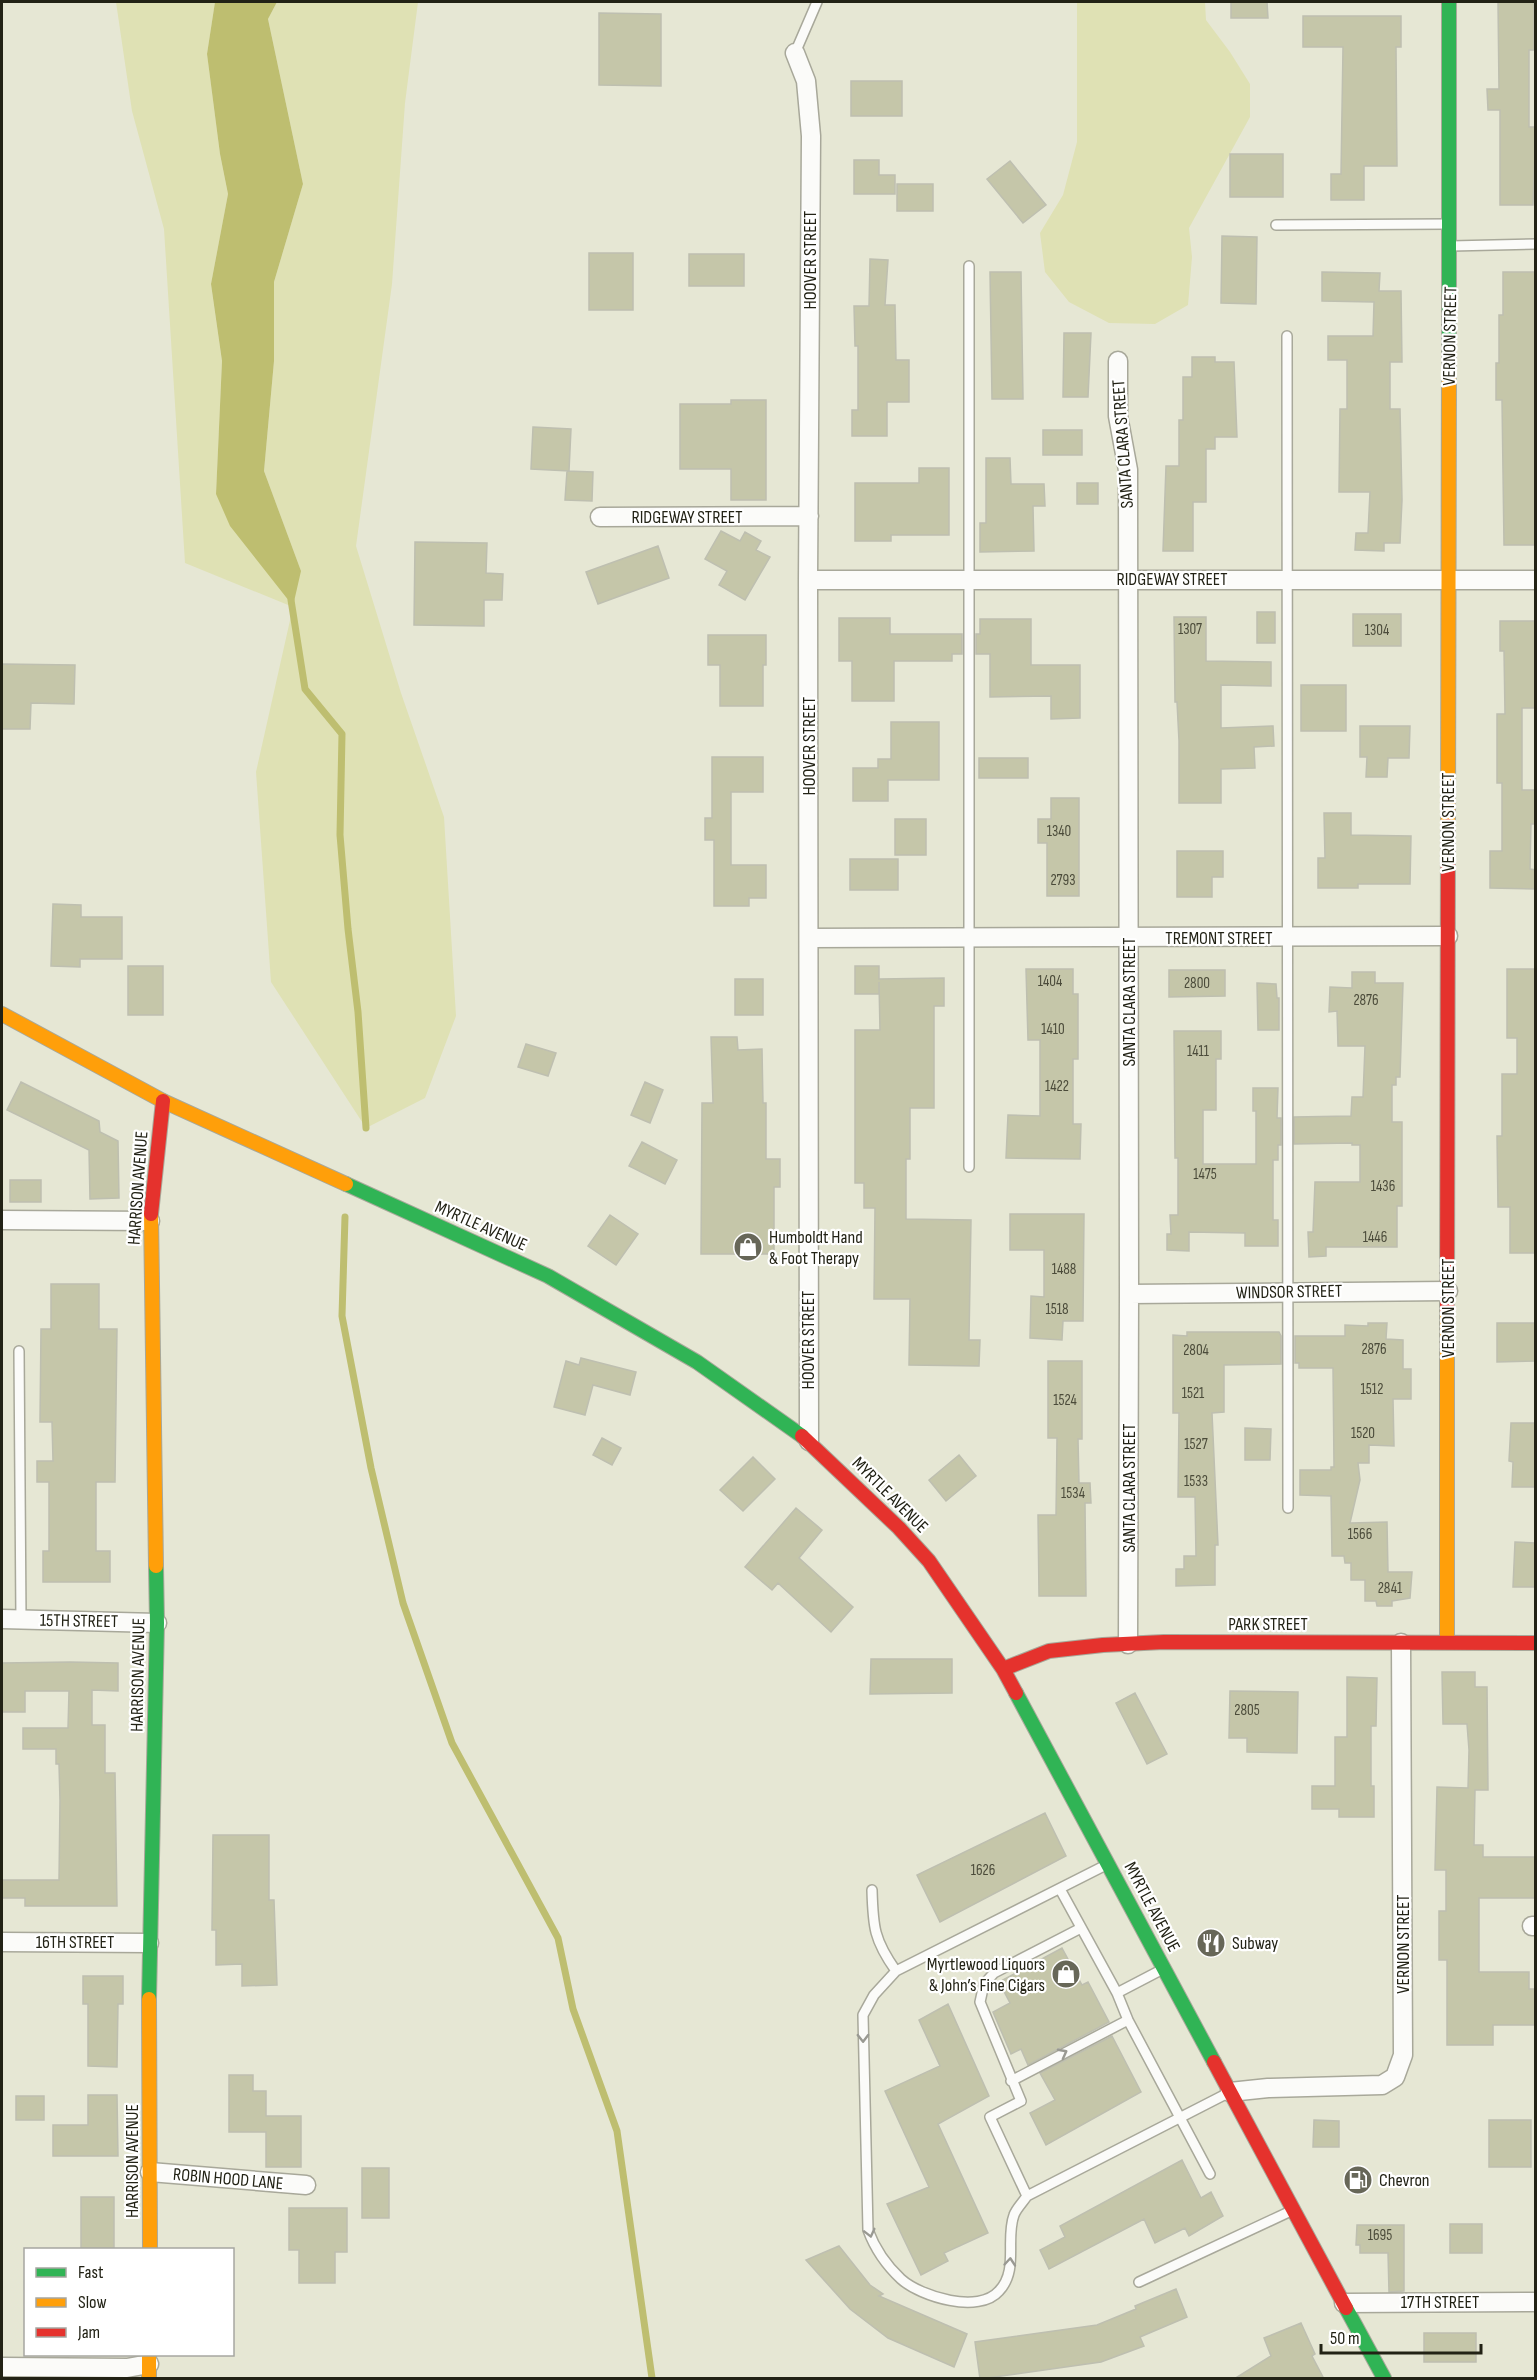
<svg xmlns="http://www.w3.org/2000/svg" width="1537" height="2380" viewBox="0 0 1537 2380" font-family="'Sofia Sans Condensed',sans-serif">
<rect width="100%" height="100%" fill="#e6e7d4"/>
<path fill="#dfe1b4" d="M116,2H215L207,54L220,154L228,194L211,284L222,361L216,494L301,571L264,471L274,361V282L303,184L268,19L277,2H418L405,103L392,284L356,546L401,693L444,817L456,1016L425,1098L366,1128L271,982L256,772L293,607L185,563L164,229L132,111Z
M1077,2H1205L1206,20L1230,52L1250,84V117L1189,228L1192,257L1188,305L1155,324L1109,323L1069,302L1045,272L1040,233L1063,195L1077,142Z"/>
<path fill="#bebe70" d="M215,2H277L268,19L303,184L274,282V361L264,471L301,571L293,606L230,526L216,494L222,361L211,284L228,194L220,154L207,54Z"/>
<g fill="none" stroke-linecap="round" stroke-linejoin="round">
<path stroke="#bebe70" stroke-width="7" d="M291,600L305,689L342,734L340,835L348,929L358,1012L366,1128
M345,1217L342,1316L371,1468L403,1603L452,1743L558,1938L573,2009L617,2131L652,2378"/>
</g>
<path fill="#c5c6a9" stroke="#bebfb0" stroke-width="1.5" d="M1231,2H1267L1268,18H1231Z
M1498,2H1534V50H1529V127H1536L1533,205H1500V110H1488L1487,89H1499Z
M599,13L661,14V86L599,85Z
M1303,16H1401V47H1396L1397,166H1364V200H1331V174H1341L1343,47H1303Z
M851,81H902V116H851Z
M1230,154H1283V197H1230Z
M854,160H879V175H895V194H854Z
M1010,161L1046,205L1023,223L987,179Z
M897,184H933V211H897Z
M1222,236L1257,237L1256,304L1221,303Z
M589,253H633V310H589Z
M689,254H744V286H689Z
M870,259L888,260L885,305H895L896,360H909V402H887V436H852V410H858V346H855L854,306H869Z
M990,272H1021L1023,399H992Z
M1322,272L1380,273L1379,291H1401L1402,362H1390V409H1400L1402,500L1400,543H1384V551L1355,550L1356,533H1368L1370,492H1339L1340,409H1347V360H1328V336H1373L1374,302L1322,301Z
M1503,272H1536V545H1504L1502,400H1496V363H1499V315H1503Z
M1064,333H1091L1088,397H1063Z
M1192,357H1215V362H1234L1237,437H1215V449H1206V502H1193V551H1163L1166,466H1179V420H1183V377H1192Z
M731,400H766V500H731V469H680V404H731Z
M533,427L571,429L569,471L531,469Z
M1043,430H1082V455H1043Z
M986,458H1010L1011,484H1044L1045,506H1033L1034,551L980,552V523H986Z
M919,468H949V535H891V541H855V483H919Z
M567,471L593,472L592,501L565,500Z
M1077,483H1098V504H1077Z
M721,531L740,541L745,532L761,541L756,550L770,557L745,600L719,585L727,571L705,559Z
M415,542L487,543L486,573L503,574L502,600H484V626L414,625Z
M658,546L669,578L598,604L586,572Z
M1257,612H1275V643H1257Z
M1353,614H1401V646H1353Z
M1174,617H1206V661L1271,662V686L1221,685V728L1273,726L1274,746L1254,747L1255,768L1221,769V803H1179V741L1177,702H1175Z
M839,618H890V634H962V654H952V661H894V701H852V661H839Z
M980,619H1031V665H1080V718L1051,719V696L990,697V654H976V634H980Z
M1500,621H1536V708H1522V790H1536V824H1531L1530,869L1536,870V889L1490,888V851H1502V783H1497V714H1505L1504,651H1500Z
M708,635H766V665H763V706H720V665H708Z
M2,664L75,665L74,704L31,703L30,729H2Z
M1301,685H1346V731H1301Z
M891,722H939V780H888V801H853V768H878V759H891Z
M1360,726H1410L1409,758H1388L1387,777H1366L1367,757H1360Z
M712,757H763V792H731V865H766V898H749V906H714V840H705V818H712Z
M979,758H1028V778H979Z
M1051,798H1079V896H1047V843H1038V819H1051Z
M1324,813H1351V835L1411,836L1410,884H1358V888H1318V858H1325Z
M895,819H926V855H895Z
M1177,851H1223V877H1212V897H1177Z
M850,859H898V890H850Z
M53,904L81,905V917H122V959H80V967L51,966Z
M128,966H163V1015H128Z
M855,966H879V979L944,978V1006H934V1108H910V1159H906V1219L971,1220L969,1340H980L979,1366L909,1365L910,1299H874L875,1208H864V1183H855V1030H880L879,982V994H855Z
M1026,969H1073V994H1078V1059H1073V1124H1081L1080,1159L1006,1158L1008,1115L1040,1116V1040H1028Z
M1507,969H1536V1253H1510V1207H1498L1497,1136H1502V1074H1517V1038H1507Z
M1169,970H1225V996L1169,997Z
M1352,972H1375V983H1403L1400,1077H1396V1085H1392V1122H1402V1206H1397V1247H1326V1256L1309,1257L1308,1232H1313L1315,1182H1360V1145H1352V1143L1294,1144V1117L1351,1116L1352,1097H1363L1365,1046H1338L1337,1011L1329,1012L1330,987L1352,988Z
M735,979H763V1015H735Z
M1257,983L1276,984L1277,998H1279V1030H1258Z
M1174,1031H1221V1059H1216V1110H1203V1164H1256V1111H1253V1088H1278L1277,1118H1281V1145H1278V1160H1273V1220H1278V1246H1245V1233L1189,1232V1251L1167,1250V1234H1171L1170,1215H1178V1158H1175Z
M711,1037H737L738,1050L762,1049L763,1103H766V1159H780V1187H774V1254H701L702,1103H713Z
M526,1044L556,1053L548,1076L518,1067Z
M21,1082L99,1121L100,1132L118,1141L119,1198L90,1199L89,1150L7,1110Z
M645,1082L663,1090L650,1123L631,1115Z
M642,1142L677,1160L665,1184L629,1166Z
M10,1180H41V1202H10Z
M1010,1214H1084L1083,1321H1063L1062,1340L1030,1338L1031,1296L1044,1297V1250H1010Z
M610,1215L638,1234L616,1265L588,1246Z
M51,1284H99V1329H117L115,1482H96V1551H110V1582H43V1551H49V1482H37V1461H53L52,1422H40L41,1329H51Z
M1368,1323H1387L1386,1339L1403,1340V1369H1411V1399H1393L1394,1446L1369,1445V1463H1358L1360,1480L1350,1523L1387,1522L1388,1572H1412L1410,1598L1392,1601V1606H1377L1376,1601H1365V1580H1351V1563H1345L1344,1556H1332L1331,1496L1300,1495V1470H1331V1467H1334L1333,1368H1299V1363H1295V1336H1345V1325L1368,1326Z
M1497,1323H1536V1361L1497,1362Z
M1187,1332H1279L1281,1336V1364L1224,1365V1412L1212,1413L1218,1545H1215V1585L1176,1586V1569H1184V1556H1196L1195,1497H1178L1179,1413H1173V1335L1187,1336Z
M581,1358L636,1372L630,1395L593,1385L585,1415L554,1407L566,1361L579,1365Z
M1048,1361H1082V1439H1078L1079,1483H1090L1091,1503H1085L1086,1596H1039L1038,1515H1056L1057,1438H1048Z
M1511,1423H1536V1487H1512L1513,1462L1509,1461Z
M1245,1428L1271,1429L1270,1460H1245Z
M602,1438L621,1448L612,1465L593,1455Z
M959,1455L976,1476L946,1501L929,1480Z
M753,1457L775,1479L743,1511L720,1490Z
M796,1508L822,1530L799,1558L853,1607L831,1632L778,1583L772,1590L745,1567Z
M1515,1542L1536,1543V1587H1513Z
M871,1659H952V1693L870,1694Z
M70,1662L118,1663V1691L92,1690V1725H105V1773H115L117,1906H25V1898H2V1880H59L60,1801L59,1764H56V1749H23V1728H68L69,1691H25V1712H2V1663Z
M1442,1672H1475V1687H1487L1488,1790H1475L1474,1845H1483V1857H1536V1898H1479V1972H1529V1989H1536V2025H1493V2045H1447V1960H1439V1911H1446V1870H1435L1437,1787L1468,1788L1469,1750L1467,1724H1443Z
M1347,1677L1377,1678L1376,1726H1371V1786H1374V1817H1339V1809H1312V1786H1335V1737H1347Z
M1230,1691L1298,1692L1297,1753L1247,1752V1738H1229Z
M1135,1693L1167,1754L1147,1764L1116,1703Z
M1045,1813L1066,1856L940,1922L917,1875Z
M213,1835H269V1900H274L277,1985L242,1986V1964L216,1965V1930H212Z
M1062,1948L1082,1985L1088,1982L1109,2022L1028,2065L1021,2049L1011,2054L993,2012L1010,2003L999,1982Z
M83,1976H123V2004H118L117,2067L88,2066V2004H83Z
M948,2004L989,2096L938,2124L988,2233L944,2253L948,2261L921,2275L887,2204L929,2187L885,2091L940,2066L919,2020Z
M1112,2036L1141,2092L1046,2145L1030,2113L1055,2100L1040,2073Z
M229,2075H253V2091H266V2116H301V2167H266V2132H229Z
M88,2095H117L118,2156H53V2125H88Z
M16,2096H44V2120H16Z
M1314,2120L1339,2121V2147H1313Z
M1489,2120H1531V2167H1489Z
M1182,2160L1201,2198L1211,2192L1223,2216L1189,2236L1185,2228L1155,2243L1144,2219L1049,2269L1040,2250L1065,2237L1060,2226Z
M362,2168H389V2218H362Z
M81,2197H114V2250H81Z
M289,2208H347V2252H335V2283H299V2250H289Z
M1450,2224H1482V2253H1450Z
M1357,2225H1404V2291L1389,2292L1388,2253H1360V2245H1356Z
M839,2246L870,2285L883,2294L879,2296L967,2334L954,2367L888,2338L850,2309L806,2260Z
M1176,2289L1187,2317L1140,2337L1144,2346L1101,2362L980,2379L975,2342L1097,2325L1136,2309L1135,2306Z
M1301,2323L1315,2354L1312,2356L1324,2379H1234L1271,2356L1264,2338Z
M1424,2333H1476V2362H1424Z"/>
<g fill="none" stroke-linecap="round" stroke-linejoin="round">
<g stroke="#a8a89a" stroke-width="12">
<path id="lane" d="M795,53L817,2
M1276,225L1448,224
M1451,246L1536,244
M969,266V1167
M1287,336L1288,1508
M19,1351L21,1620
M1060,1889L1117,1993
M872,1890C873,1927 874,1940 896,1971
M1081,1928L994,1973L984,1984L980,2002L1021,2101L990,2117L1027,2196L1228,2093
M1163,1969L1117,1993L1128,2020L1210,2174
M1011,2081L1128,2020
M1027,2196C1023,2202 1016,2209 1014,2215C1005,2239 1019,2270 999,2291C979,2314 921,2297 901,2279C886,2265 875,2249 868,2230L863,2015L874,1995L896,1971L1106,1865
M1139,2282L1293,2210"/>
</g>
<g stroke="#a8a89a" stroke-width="21">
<path id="street" d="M795,53L806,81L811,136L808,580L809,1441
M1118,361V416L1128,470L1129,1294L1128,1644
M600,517L809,516
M808,580H1536
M809,938L1448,936
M2,1220L150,1221
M1129,1294L1448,1291
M2,1619L157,1623
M1532,1926H1536
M2,1942L149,1943
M1230,2092L1268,2088L1382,2085L1395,2077L1403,2055L1401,1643
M150,2172L306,2185
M1344,2303L1536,2302
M2,2367L127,2368L149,2364"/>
</g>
<g stroke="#a8a89a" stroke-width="16">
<path id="fast" d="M1449,364V2
M346,1184L548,1276L697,1362L802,1436
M1016,1693L1214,2062
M149,1999L157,1623L156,1566
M1346,2308L1384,2378"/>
</g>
<g stroke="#a8a89a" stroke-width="16">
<path id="slow" d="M1448,826L1449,364
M2,1014L163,1101L346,1184
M151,1214L156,1566
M1447,1642V1312
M149,1999L150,2250
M149,2354V2378"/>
</g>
<g stroke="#a8a89a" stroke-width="16">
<path id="jam" d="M151,1214L163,1101
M1447,1312L1448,826
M802,1436L899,1528L929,1561L1003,1669L1016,1693
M1003,1669L1049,1651L1103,1645L1164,1642L1536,1643
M1214,2062L1346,2308"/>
</g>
<use href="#lane" stroke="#fbfbf9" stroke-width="9"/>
<use href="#street" stroke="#fbfbf9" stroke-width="18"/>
<use href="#fast" stroke="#30b455" stroke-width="14"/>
<use href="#slow" stroke="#ff9f0a" stroke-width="14"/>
<use href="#jam" stroke="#e5322d" stroke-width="14"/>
</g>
<defs><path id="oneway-chevron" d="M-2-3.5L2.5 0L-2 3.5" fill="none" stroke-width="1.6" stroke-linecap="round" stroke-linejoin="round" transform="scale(1.5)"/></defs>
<g stroke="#999992">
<use href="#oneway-chevron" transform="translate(863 2038) rotate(89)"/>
<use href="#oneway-chevron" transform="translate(1063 2053) rotate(-28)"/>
<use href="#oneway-chevron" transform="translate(870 2233) rotate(76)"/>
<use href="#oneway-chevron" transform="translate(1010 2262) rotate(-85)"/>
</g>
<defs>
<g id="shop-disc" transform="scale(1.5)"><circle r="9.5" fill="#676758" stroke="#fff"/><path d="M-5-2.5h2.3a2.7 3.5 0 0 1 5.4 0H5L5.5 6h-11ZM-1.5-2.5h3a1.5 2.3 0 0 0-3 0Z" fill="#fff"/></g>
<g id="restaurant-disc" transform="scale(1.5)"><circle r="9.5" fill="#676758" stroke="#fff"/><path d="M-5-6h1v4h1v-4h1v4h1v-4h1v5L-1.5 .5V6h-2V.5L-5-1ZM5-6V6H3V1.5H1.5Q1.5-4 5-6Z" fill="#fff"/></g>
<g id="fuel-disc" transform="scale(1.5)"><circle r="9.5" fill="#676758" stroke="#fff"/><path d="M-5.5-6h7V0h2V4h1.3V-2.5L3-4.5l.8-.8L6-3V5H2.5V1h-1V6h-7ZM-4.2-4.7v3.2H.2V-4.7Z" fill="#fff"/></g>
</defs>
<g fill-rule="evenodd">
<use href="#shop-disc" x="748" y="1247"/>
<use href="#restaurant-disc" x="1211" y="1943"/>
<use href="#shop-disc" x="1066" y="1974"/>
<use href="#fuel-disc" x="1358" y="2180"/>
</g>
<g text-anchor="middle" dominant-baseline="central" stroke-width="4.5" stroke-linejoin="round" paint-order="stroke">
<g font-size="15" fill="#4b4b3a">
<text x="1190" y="629">1307</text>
<text x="1377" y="630">1304</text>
<text x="1059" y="831">1340</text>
<text x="1063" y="880">2793</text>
<text x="1050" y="981">1404</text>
<text x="1197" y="983">2800</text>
<text x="1366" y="1000">2876</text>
<text x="1053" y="1029">1410</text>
<text x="1198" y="1051">1411</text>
<text x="1057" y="1086">1422</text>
<text x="1205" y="1174">1475</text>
<text x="1383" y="1186">1436</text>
<text x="1375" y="1237">1446</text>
<text x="1064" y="1269">1488</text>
<text x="1057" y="1309">1518</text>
<text x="1374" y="1349">2876</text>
<text x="1196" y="1350">2804</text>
<text x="1372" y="1389">1512</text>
<text x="1193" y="1393">1521</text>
<text x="1065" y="1400">1524</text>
<text x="1363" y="1433">1520</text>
<text x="1196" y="1444">1527</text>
<text x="1196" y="1481">1533</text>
<text x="1073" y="1493">1534</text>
<text x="1360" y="1534">1566</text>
<text x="1390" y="1588">2841</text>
<text x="1247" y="1710">2805</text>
<text x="983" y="1870">1626</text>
<text x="1380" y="2235">1695</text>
</g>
<g font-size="18" fill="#222215" stroke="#fff">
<text transform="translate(810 260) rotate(-90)">HOOVER STREET</text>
<text transform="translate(1450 336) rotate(-89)">VERNON STREET</text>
<text transform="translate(1123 444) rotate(-94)">SANTA CLARA STREET</text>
<text x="687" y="517">RIDGEWAY STREET</text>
<text x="1172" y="579">RIDGEWAY STREET</text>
<text transform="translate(809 746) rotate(-90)">HOOVER STREET</text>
<text transform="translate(1448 822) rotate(-90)">VERNON STREET</text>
<text x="1219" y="938">TREMONT STREET</text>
<text transform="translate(1129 1002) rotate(-90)">SANTA CLARA STREET</text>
<text transform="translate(138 1188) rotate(-86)">HARRISON AVENUE</text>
<text transform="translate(481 1226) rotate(24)">MYRTLE AVENUE</text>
<text transform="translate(1289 1292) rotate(-1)">WINDSOR STREET</text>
<text transform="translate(1448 1308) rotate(-90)">VERNON STREET</text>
<text transform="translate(808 1340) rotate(-90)">HOOVER STREET</text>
<text transform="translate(1129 1488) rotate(-90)">SANTA CLARA STREET</text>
<text transform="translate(890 1495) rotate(45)">MYRTLE AVENUE</text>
<text transform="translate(79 1621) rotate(1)">15TH STREET</text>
<text x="1268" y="1624">PARK STREET</text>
<text transform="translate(138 1675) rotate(-89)">HARRISON AVENUE</text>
<text transform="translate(1152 1907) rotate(62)">MYRTLE AVENUE</text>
<text x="75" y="1942">16TH STREET</text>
<text transform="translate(1403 1944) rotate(-90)">VERNON STREET</text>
<text transform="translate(132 2161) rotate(-90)">HARRISON AVENUE</text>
<text transform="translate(228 2179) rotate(5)">ROBIN HOOD LANE</text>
<text x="1440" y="2302">17TH STREET</text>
</g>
<g font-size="18" fill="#222215" stroke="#fff" text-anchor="start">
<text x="769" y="1237">Humboldt Hand<tspan x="769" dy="21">&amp; Foot Therapy</tspan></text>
<text x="1232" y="1943">Subway</text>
<text x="1045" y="1964" text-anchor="end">Myrtlewood Liquors<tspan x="1045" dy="21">&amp; John’s Fine Cigars</tspan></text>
<text x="1379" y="2180">Chevron</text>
</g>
</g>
<rect width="1537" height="2380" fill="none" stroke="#222215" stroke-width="6"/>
<rect x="24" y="2248" width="210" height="108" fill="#ffffff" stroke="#a7a7a1" stroke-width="1.5"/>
<rect x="36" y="2268" width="30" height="9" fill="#30b455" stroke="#a7a7a1" stroke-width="1.5"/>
<text x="78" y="2278" font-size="18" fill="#222215">Fast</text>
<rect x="36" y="2298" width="30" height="9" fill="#ff9f0a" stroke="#a7a7a1" stroke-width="1.5"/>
<text x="78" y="2308" font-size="18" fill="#222215">Slow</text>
<rect x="36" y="2328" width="30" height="9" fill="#e5322d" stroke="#a7a7a1" stroke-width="1.5"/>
<text x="78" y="2338" font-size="18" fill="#222215">Jam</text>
<path d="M1321 2344v9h160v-9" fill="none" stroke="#222215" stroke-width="3"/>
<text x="1330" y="2344" font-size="18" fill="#222215" stroke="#ffffff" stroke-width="4.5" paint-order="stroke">50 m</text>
</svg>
